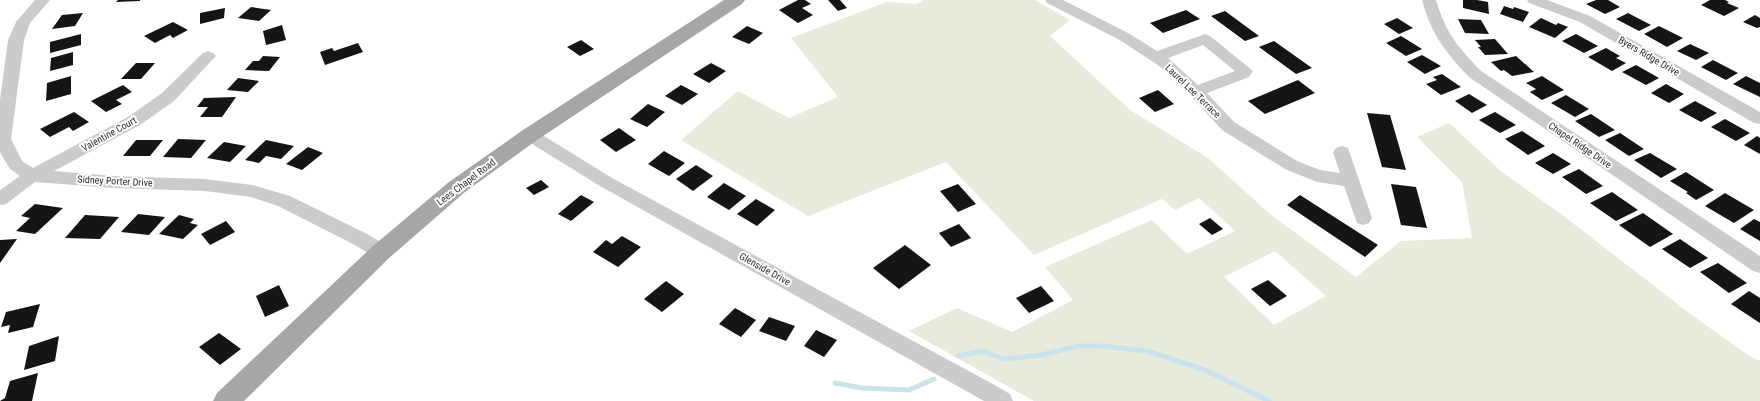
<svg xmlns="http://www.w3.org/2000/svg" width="1760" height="401" viewBox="0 0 1760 401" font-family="'Roboto Condensed',sans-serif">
<rect width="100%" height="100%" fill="#fff"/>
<path fill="#e6ebdc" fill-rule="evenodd" d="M923,0H1035L1070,20L1050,36L1130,110L1208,158L1271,215L1356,277L1401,241L1472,238L1462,182L1417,137L1449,123L1502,172L1561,214L1693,316L1748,355L1760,361V401H1034L909,331L957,308L1012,332L1073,300L1045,267L1152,220L1187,254L1235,231L1199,198L1175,210L1162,199L1034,255L946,162L808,216L681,140L738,91L789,118L838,97L791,38L887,2L917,4ZM1275,251L1326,296L1274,325L1224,277Z"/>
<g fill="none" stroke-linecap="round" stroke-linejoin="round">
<path stroke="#c9e2eb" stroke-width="5" d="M958,356L983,351L1004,359L1041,355L1079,346H1101L1147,351L1205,370L1269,401
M835,383L862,388L909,390L934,379"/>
</g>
<path fill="#151515" d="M118,0H140V1L116,2Z
M798,0H805L811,4L802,8L813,15L798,23L779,10Z
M828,0H840L847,8L838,11Z
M1463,0H1477L1488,2L1489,14L1463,8Z
M1596,0H1608L1620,7L1605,14L1586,4Z
M1710,0H1725L1729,2L1727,3L1739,8L1724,16L1701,5Z
M1504,6L1513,9L1514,7L1529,12L1523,22L1500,14Z
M251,7L271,10L259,21L238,18Z
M225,8L224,18L200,24V13Z
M1186,10L1200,19L1163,33L1150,23Z
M1225,11L1259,36L1245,41L1211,16Z
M83,13L75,26L52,29L62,15Z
M1628,13L1651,25L1639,31L1616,19Z
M1755,15L1760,18V27L1757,28L1743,22Z
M1397,18L1413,28L1399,34L1384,24Z
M1541,18L1556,25L1558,23L1568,27L1555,38L1529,27Z
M1458,19L1481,20L1489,34L1465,33Z
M173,22L188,30L173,38L170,35L155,43L144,36Z
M282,25L286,40L266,45L263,31Z
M747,26L763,33L749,44L732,37Z
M1659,26L1683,38L1667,47L1644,34Z
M81,34V45L50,53V42Z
M1576,34L1598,46L1584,53L1562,41Z
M1401,36L1422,49L1406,56L1386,43Z
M1495,39L1508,54L1485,55L1478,47H1481L1475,40Z
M581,40L594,49L580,56L567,47Z
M1274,41L1312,68L1296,74L1259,47Z
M358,43L363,52L325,65L320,52L332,48L334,51Z
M1690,44L1709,53L1696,60L1677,51Z
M1606,48L1620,56L1616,58L1626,63L1612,71L1588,57Z
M73,52V65L50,71L51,58Z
M1422,55L1441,66L1425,74L1407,62Z
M263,56L280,57L269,71L245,70L253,61H259Z
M1516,56L1534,72L1512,76L1504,70L1501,71L1491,62Z
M1713,60L1738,73L1726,80L1701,67Z
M136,63H155L141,79H121Z
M711,63L726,71L709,83L693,74Z
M1636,65L1659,78L1646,85L1622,72Z
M1442,74L1461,87L1441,95L1426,84L1437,80L1433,77Z
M71,76V94L46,101L47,83Z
M1542,76L1564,90L1542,100L1530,92L1536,89L1526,83Z
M1746,76L1760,83V97L1733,84Z
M238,78L259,81L248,92L227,90Z
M1298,80L1315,93L1265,114L1248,101Z
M1666,84L1684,94L1669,103L1651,93Z
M123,85L132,92L116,100L122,104L106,112L91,101Z
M681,85L698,94L682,105L665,96Z
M1158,90L1174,104L1155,112L1139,98Z
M1469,94L1487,105L1472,113L1455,101Z
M1566,95L1589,109L1575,117L1551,103Z
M236,97L222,117H200L208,107H197L204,98Z
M1695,101L1717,113L1701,122L1679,110Z
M648,104L665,112L647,127L630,119Z
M74,112L89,122L73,131L69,127L50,137L40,129Z
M1495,112L1516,125L1500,133L1479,120Z
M1367,113L1390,115L1406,170L1382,167Z
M1591,114L1615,130L1599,137L1575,121Z
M1725,119L1750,133L1736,141L1711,127Z
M619,128L636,140L616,152L600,140Z
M1522,131L1545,146L1528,155L1505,139Z
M1620,133L1644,149L1629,156L1605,140Z
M1757,136L1760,138V154L1744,145Z
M178,139L206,140L191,158L163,157Z
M136,140H163L150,156H123Z
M266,140L294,146L281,159L266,156L259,163L245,160Z
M224,142L246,146L230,162L207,158Z
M308,147L323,153L302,170L286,164Z
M664,151L685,163L669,176L648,164Z
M1553,153L1571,164L1553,174L1535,163Z
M1650,153L1677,169L1661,178L1634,160Z
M696,165L713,176L693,191L676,179Z
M1579,169L1603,186L1586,194L1562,177Z
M1686,172L1714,190L1696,200L1686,193L1688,192L1670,181Z
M541,180L549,187L534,195L526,188Z
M724,183L746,196L729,210L707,197Z
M958,184L976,204L958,212L940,191Z
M1391,184L1416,187L1427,228L1401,225Z
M1612,192L1638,210L1616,221L1590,203Z
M1725,193L1754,210L1734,223L1705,206Z
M581,195L594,202L571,221L558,214Z
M1300,195L1378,245L1365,257L1287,205Z
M756,199L775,210L757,226L737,214Z
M35,204L63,208L35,234L16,231L30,218L21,216Z
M1643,213L1673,234L1650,247L1619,225Z
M138,214L165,217L149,235L121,232Z
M85,215L119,217L100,239L65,238Z
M179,215L194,219L190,223L198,225L183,239L159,234Z
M1210,218L1223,229L1212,235L1199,224Z
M1754,219L1760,222V241L1740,229Z
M226,221L235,232L210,245L201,234Z
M959,224L971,238L951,247L939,233Z
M622,236L641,247L618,267L593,252L606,240L612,244Z
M17,239L0,263V240Z
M1680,239L1708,258L1690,268L1662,249Z
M905,245L931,265L899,289L873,268Z
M1718,263L1747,283L1729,293L1700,272Z
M1268,280L1287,296L1270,306L1251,289Z
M666,281L684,294L662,312L644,299Z
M279,285L289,306L265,317L256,296Z
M1041,286L1054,301L1029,313L1016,298Z
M1749,291L1760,298V323L1731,304Z
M40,304L33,327L8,333L10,325L1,327L6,312Z
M735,308L756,320L741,337L719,324Z
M769,317L795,326L786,341L759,331Z
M816,330L837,340L824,357L804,346Z
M219,333L241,349L220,365L199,347Z
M59,336L55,361L24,370L29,346Z
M38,373L32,401H0L5,398L10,381Z"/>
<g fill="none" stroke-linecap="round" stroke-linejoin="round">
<path fill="#cbcbcb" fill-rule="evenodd" d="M35,0H50L30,23L24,40L11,139L22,161L33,168L128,117L162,93L203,53L208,51L213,53L216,56L213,59L174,101L140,125L54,171L113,176L205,179L252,185L290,196L369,235L388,247L390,252L388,257L381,259L374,257L355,245L278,206L251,197L205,191L113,188L35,182L6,204L0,205V190L20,176L10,169L0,152V100L8,40L16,22Z
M1045,0H1063L1128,33L1157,51L1200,36L1205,34L1210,36L1253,71L1249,77L1207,93L1234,122L1297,161L1320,170L1340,173L1333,152L1336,148L1342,146L1348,148L1372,218L1369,223L1363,225L1357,223L1344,186L1317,182L1285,169L1222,130L1190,95L1158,65L1118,39L1047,3ZM1203,45L1235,71L1198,85L1168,58Z
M1422,0H1436C1446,33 1457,46 1481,71L1760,256V273L1753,271L1469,77C1446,53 1431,34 1422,0Z
M1527,0H1547L1590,16L1760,112V124L1754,123L1580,22L1529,3Z
M530,129L536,131L612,178L991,383L1010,394L1013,401H984L600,186L524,139L522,135L524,131Z"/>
<path fill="#a6a6a6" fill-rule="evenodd" d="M724,0H745L742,4L537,140L465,192L389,258L244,401H213L217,393L373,246L449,182L523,130Z"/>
</g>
<g text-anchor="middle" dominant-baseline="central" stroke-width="4" stroke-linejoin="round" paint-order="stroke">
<g font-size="10" fill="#2e2e2e" stroke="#fff">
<text transform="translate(1649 56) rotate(30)">Byers Ridge Drive</text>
<text transform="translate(1193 91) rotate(44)">Laurel Lee Terrace</text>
<text transform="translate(109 134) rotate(-29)">Valentine Court</text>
<text transform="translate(1580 145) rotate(34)">Chapel Ridge Drive</text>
<text transform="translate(115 181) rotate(3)">Sidney Porter Drive</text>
<text transform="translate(466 182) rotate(-37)">Lees Chapel Road</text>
<text transform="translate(765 269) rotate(29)">Glenside Drive</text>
</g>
</g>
</svg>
